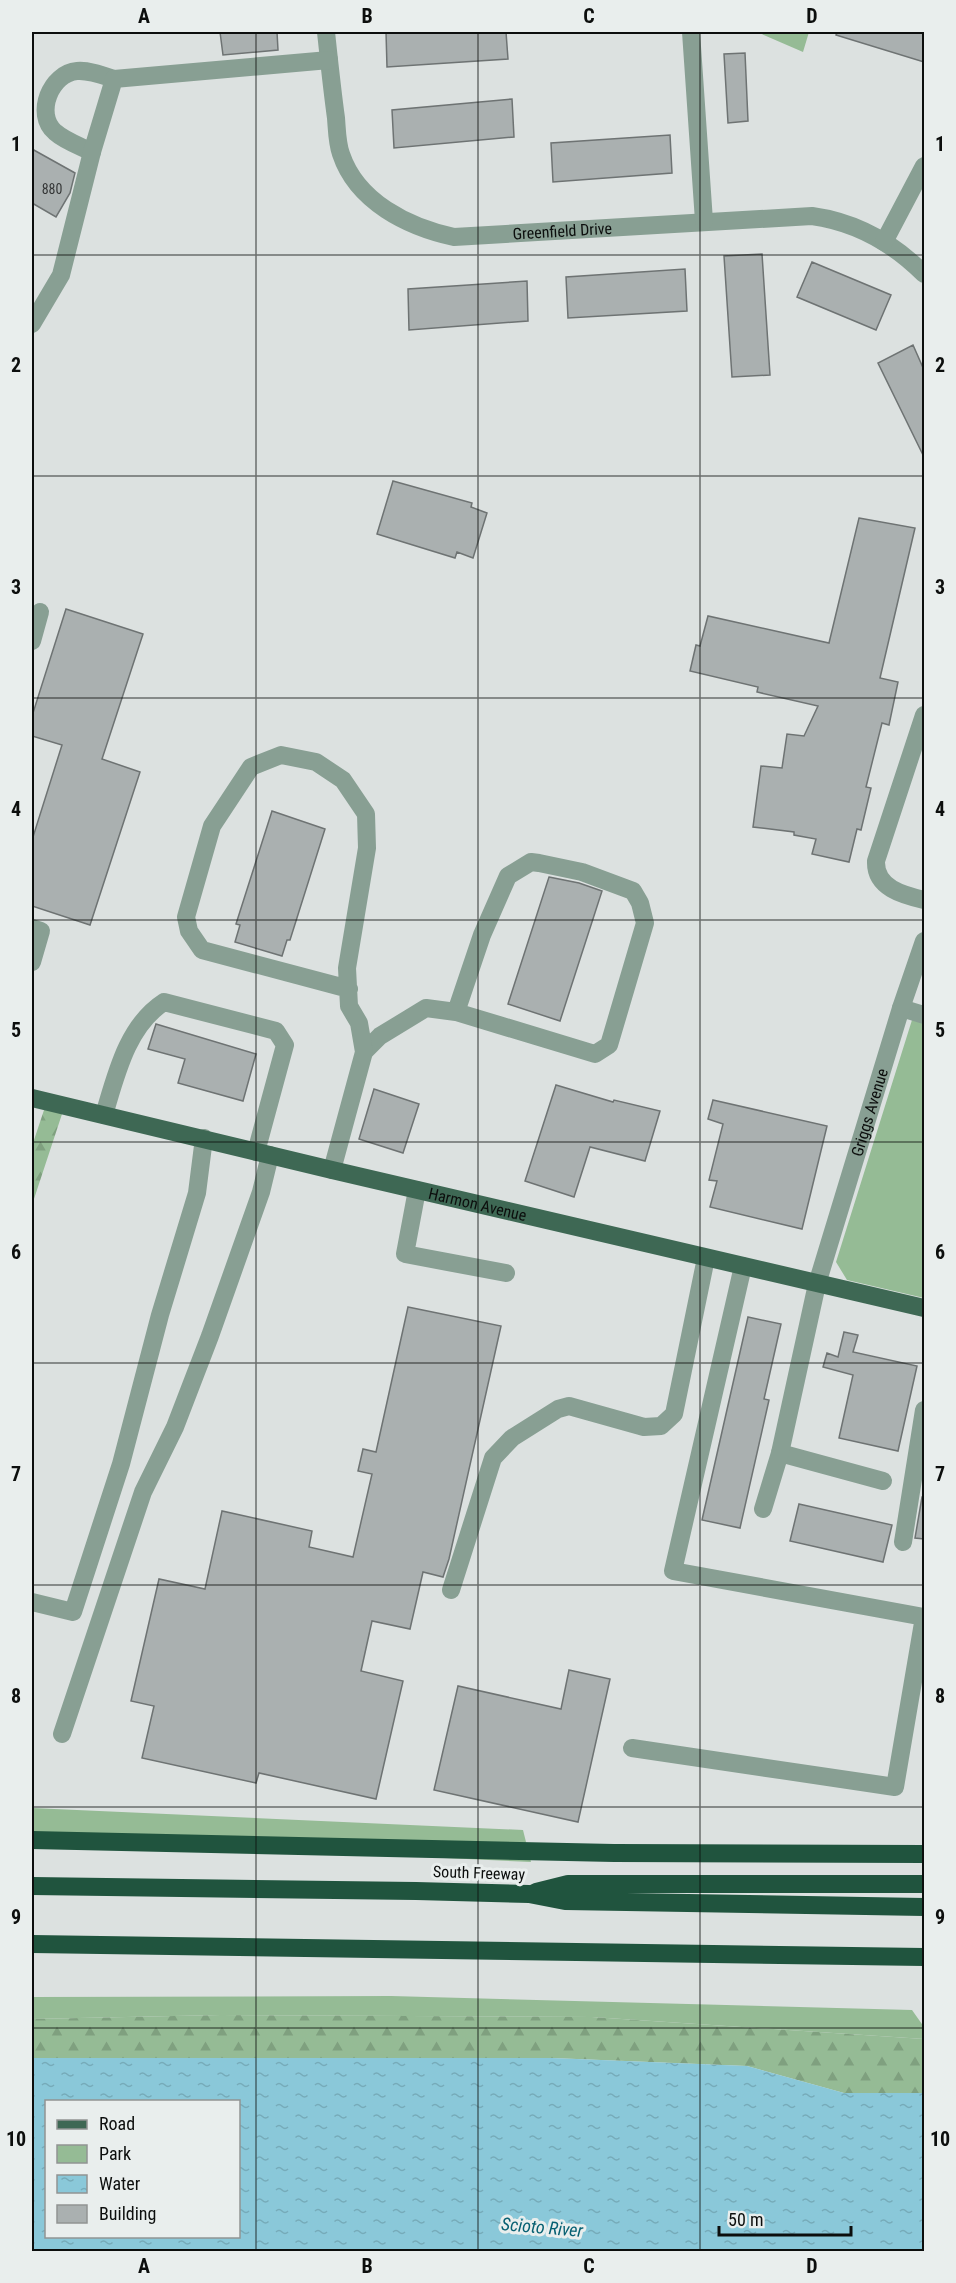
<svg xmlns="http://www.w3.org/2000/svg" width="956" height="2283" viewBox="0 0 956 2283" font-family="'Roboto Condensed',sans-serif">
<defs>
<pattern id="forest-firs" width="22" height="20" patternUnits="userSpaceOnUse" patternTransform="scale(1.5)"><rect width="22" height="20" fill="#95bb95"/><path d="M5 1l3.5 6h-7zM16 11l3.5 6h-7z" fill="#7fa07f"/></pattern>
<pattern id="water-ripples" width="26" height="14" patternUnits="userSpaceOnUse" patternTransform="scale(1.5)"><rect width="26" height="14" fill="#8ac8d9"/><path d="M2 4q2-2 4 0t4 0M15 11q2-2 4 0t4 0" fill="none" stroke="#76abb9"/></pattern>
</defs>
<rect width="100%" height="100%" fill="#dce1e0"/>
<path fill="#95bb95" d="M757,32H809L803,52Z
M912,1020L924,1023V1298L847,1280L836,1262Z
M32,1808L523,1830L531,1862L32,1839Z
M391,1996L912,2010L924,2027V2039L592,2017L221,2015L32,2019V1997Z"/>
<path fill="url(#forest-firs)" d="M45,1107L63,1111L32,1205V1146Z
M221,2015L592,2017L924,2039V2093H844L747,2066L552,2058H32V2019Z"/>
<path fill="url(#water-ripples)" fill-rule="evenodd" d="M32,2058H552L747,2066L844,2093H924V2251H32ZM46,2102H238V2236H46Z"/>
<path fill="#aab0b0" stroke="#6e7373" stroke-width="1.5" d="M220,32H277L278,50L223,55Z
M386,32H506L508,59L387,67Z
M837,32H924V62L836,35Z
M745,53L748,121L728,123L724,54Z
M512,99L514,137L394,148L392,110Z
M670,135L672,173L553,182L551,143Z
M32,149L75,173L70,193L56,217L32,203Z
M762,254L770,375L732,377L724,256Z
M812,262L891,295L876,330L797,297Z
M685,269L687,311L568,318L566,277Z
M527,281L528,321L409,330L408,289Z
M913,345L924,370V457L878,363Z
M393,481L472,503L471,507L487,513L473,558L457,552L455,558L377,534Z
M859,518L915,528L880,678L898,682L889,725L882,723L866,787L871,788L861,830L857,829L849,862L812,854L816,839L794,835V832L753,827L761,766L782,768L787,734L804,736L818,706L757,692L758,687L690,671L696,645L700,646L708,616L829,643Z
M66,609L143,634L102,759L140,772L90,925L32,906V840L62,745L32,736V716Z
M272,811L325,829L290,940H287L282,956L235,942L240,925L236,924Z
M549,877L579,883L602,891L560,1021L508,1004Z
M156,1024L256,1054L243,1101L178,1083L185,1059L148,1049Z
M556,1085L613,1102L614,1100L660,1111L645,1161L590,1147L574,1197L525,1181Z
M374,1089L419,1104L403,1153L359,1139Z
M713,1100L827,1126L802,1229L710,1207L717,1181L709,1180L723,1124L708,1119Z
M408,1307L501,1326L449,1559L443,1577L423,1572L410,1629L372,1621L361,1671L403,1681L376,1799L259,1773L256,1783L142,1758L154,1706L131,1701L159,1579L205,1589L222,1511L312,1531L309,1547L353,1557L372,1474L358,1471L363,1449L376,1452Z
M748,1317L781,1324L764,1399L769,1400L740,1528L702,1520Z
M844,1332L858,1335L853,1352L917,1366L898,1451L839,1438L853,1375L823,1367L827,1353L838,1357Z
M922,1497H924V1539L915,1538Z
M799,1504L892,1525L883,1562L790,1541Z
M569,1670L610,1679L578,1822L434,1790L458,1686L561,1709Z"/>
<g fill="none" stroke-linecap="round" stroke-linejoin="round">
<g stroke="#889f93" stroke-width="18">
<path id="s1" d="M326,32C329,60 332,89 336,118C337,130 337,143 341,154C357,202 408,227 454,237L812,216C855,222 893,243 924,274"/>
<path d="M691,32L704,221"/>
<path d="M92,152C80,146 65,141 55,132C34,114 51,73 77,71C89,70 102,75 114,79"/>
<path d="M884,242L924,166"/>
<path d="M32,324L61,275L92,152L114,79L329,60"/>
<path d="M32,641L40,612"/>
<path d="M924,715L876,861C875,888 903,895 924,900"/>
<path d="M32,928L41,931L32,962"/>
<path d="M901,1008L924,1015"/>
<path d="M364,1052L380,1036L426,1008L456,1012L595,1054L609,1045L645,923L640,903L633,891L582,872L539,863L531,862L508,876L482,935L456,1012"/>
<path d="M104,1115C116,1075 127,1026 164,1002L276,1031L285,1045L256,1152"/>
<path d="M332,1170L364,1052L359,1023L349,1006L347,968L367,848L366,814L343,780L316,762L281,755L251,767L212,826L186,917L189,931L202,950L349,989"/>
<path d="M417,1190L405,1254L506,1273"/>
<path d="M780,1453L883,1481"/>
<path id="s2" d="M763,1509L780,1453L817,1284L901,1008L924,941"/>
<path d="M903,1542L924,1410"/>
<path d="M451,1590L493,1458L512,1438L558,1409L569,1406L644,1427L661,1426L674,1414L706,1258"/>
<path d="M32,1602L73,1612L121,1464L160,1315L197,1193L204,1138"/>
<path d="M62,1734L143,1492L175,1427L210,1336L261,1192L270,1155"/>
<path d="M632,1748L895,1787L924,1617L673,1571L743,1266"/>
</g>
<path stroke="#3e6854" stroke-width="18" id="s3" d="M32,1098L332,1170L924,1308"/>
<path stroke="#20543e" stroke-width="18" d="M32,1840L614,1853L924,1854
M32,1886L416,1891L529,1894L565,1901L924,1907
M536,1892L568,1884H924
M32,1944L924,1957"/>
</g>
<path fill="none" stroke="#0c0e0d" stroke-width="1.5" stroke-opacity="0.55" d="M256,32V2252M478,32V2252M700,32V2252M32,255H924M32,476H924M32,698H924M32,920H924M32,1142H924M32,1363H924M32,1585H924M32,1807H924M32,2028H924"/>
<g text-anchor="middle" dominant-baseline="central" stroke-width="6" stroke-linejoin="round" paint-order="stroke">
<g font-size="14" fill="#343636">
<text x="52" y="189">880</text>
</g>
<g font-size="16" fill="#0c0e0d" stroke="#e9eeed">
<text stroke="none"><textPath href="#s1" startOffset="378">Greenfield Drive</textPath></text>
<text stroke="none"><textPath href="#s2" startOffset="411">Griggs Avenue</textPath></text>
<text stroke="none"><textPath href="#s3" startOffset="458">Harmon Avenue</textPath></text>
<text transform="translate(479 1873) rotate(2)">South Freeway</text>
</g>
<g font-size="18" font-style="italic" fill="#076072" stroke="#e9eeed">
<text transform="translate(542 2227) rotate(5)">Scioto River</text>
</g>
</g>
<rect width="956" height="2283" fill="none" stroke="#e9eeed" stroke-width="66"/>
<rect x="45" y="2100" width="195" height="138" fill="#e9eeed" stroke="#919493" stroke-width="1.5"/>
<rect x="57" y="2120" width="30" height="9" fill="#3e6854" stroke="#919493" stroke-width="1.5"/>
<text x="99" y="2130" font-size="18" fill="#0c0e0d">Road</text>
<rect x="57" y="2145" width="30" height="18" fill="#95bb95" stroke="#919493" stroke-width="1.5"/>
<text x="99" y="2160" font-size="18" fill="#0c0e0d">Park</text>
<rect x="57" y="2175" width="30" height="18" fill="url(#water-ripples)" stroke="#919493" stroke-width="1.5"/>
<text x="99" y="2190" font-size="18" fill="#0c0e0d">Water</text>
<rect x="57" y="2205" width="30" height="18" fill="#aab0b0" stroke="#919493" stroke-width="1.5"/>
<text x="99" y="2220" font-size="18" fill="#0c0e0d">Building</text>
<path d="M719 2226v9h132v-9" fill="none" stroke="#0c0e0d" stroke-width="3"/>
<text x="728" y="2226" font-size="18" fill="#0c0e0d" stroke="#e9eeed" stroke-width="4.5" paint-order="stroke">50 m</text>
<rect x="33" y="33" width="890" height="2217" fill="none" stroke="#0c0e0d" stroke-width="2"/>
<g font-size="20" text-anchor="middle" font-weight="bold" fill="#0c0e0d">
<text x="144" y="23">A</text>
<text x="367" y="23">B</text>
<text x="589" y="23">C</text>
<text x="812" y="23">D</text>
<text x="16" y="151">1</text>
<text x="940" y="151">1</text>
<text x="16" y="372">2</text>
<text x="940" y="372">2</text>
<text x="16" y="594">3</text>
<text x="940" y="594">3</text>
<text x="16" y="816">4</text>
<text x="940" y="816">4</text>
<text x="16" y="1037">5</text>
<text x="940" y="1037">5</text>
<text x="16" y="1259">6</text>
<text x="940" y="1259">6</text>
<text x="16" y="1481">7</text>
<text x="940" y="1481">7</text>
<text x="16" y="1703">8</text>
<text x="940" y="1703">8</text>
<text x="16" y="1924">9</text>
<text x="940" y="1924">9</text>
<text x="16" y="2146">10</text>
<text x="940" y="2146">10</text>
<text x="144" y="2273">A</text>
<text x="367" y="2273">B</text>
<text x="589" y="2273">C</text>
<text x="812" y="2273">D</text>
</g>
</svg>
